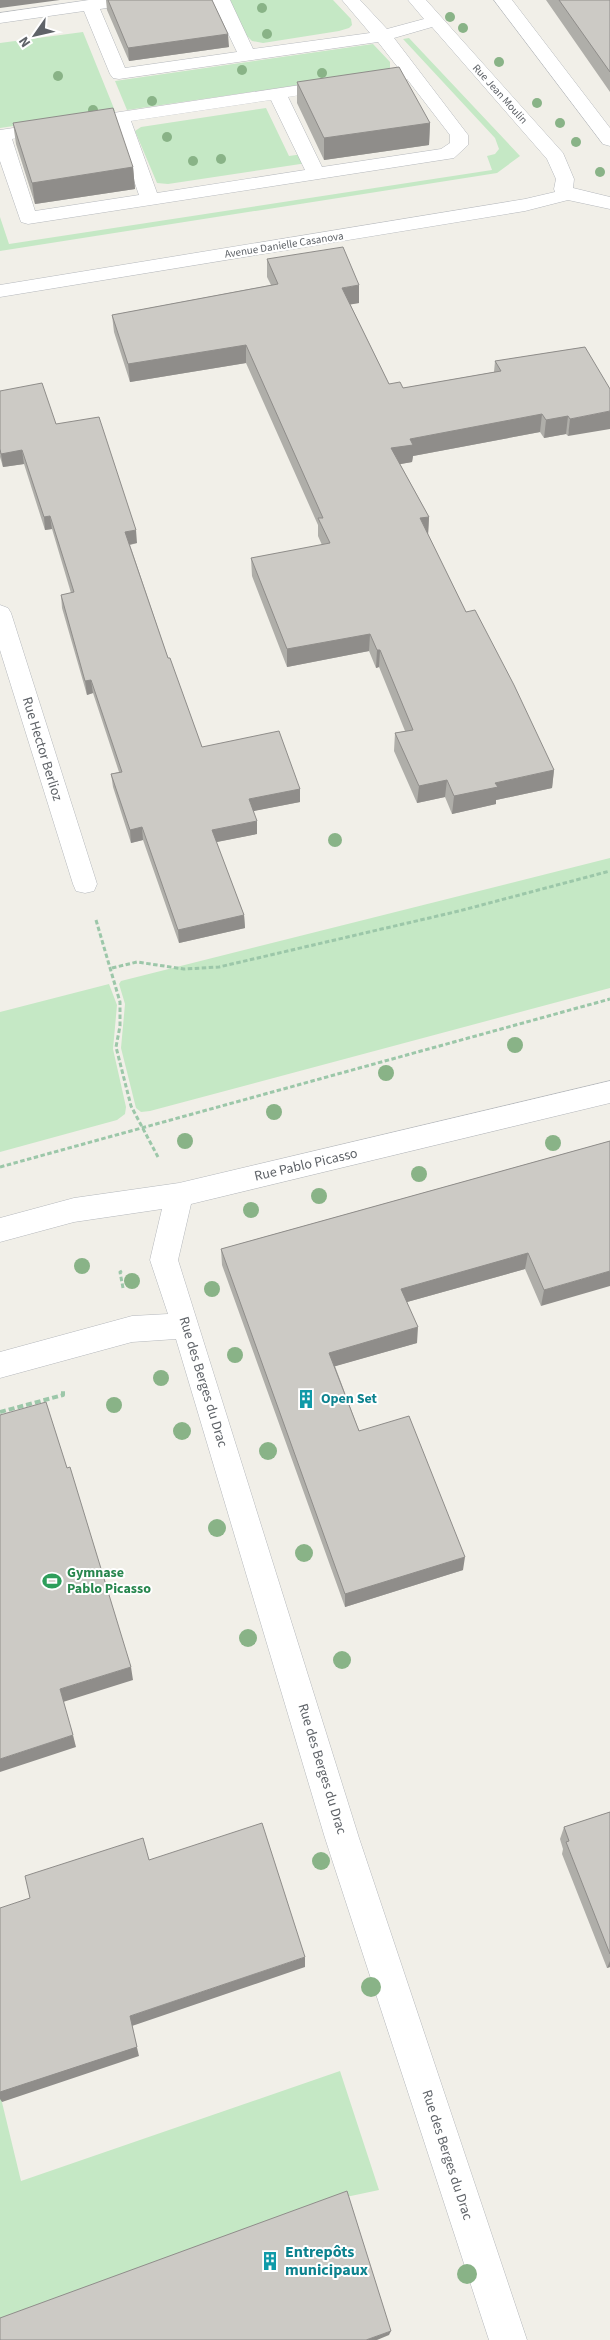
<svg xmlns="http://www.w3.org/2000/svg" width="610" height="2340" viewBox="0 0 610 2340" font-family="'Source Sans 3',sans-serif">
<rect width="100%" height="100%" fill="#f1efe8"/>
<path fill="#c5e8c5" d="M230,0H333L351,19L352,25L349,28L339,31L263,43L252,41L244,33Z
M83,32L115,111L0,128V43Z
M409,38L520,156L497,173L0,251V217L9,244L492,170L487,156L495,154L499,149L495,138L403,39Z
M373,44L390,62V69L382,73L127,110L115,81Z
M266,108L289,156L303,154L307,163L168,184L157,183L135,131L141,127Z
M610,858V988L150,1111L141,1112L136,1108L121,1048L125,1004L119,984L121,981Z
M109,984L117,1005L113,1049L126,1107L125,1114L117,1120L0,1152V1012Z
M340,2071L379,2190L346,2197L0,2325V2094L21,2181Z"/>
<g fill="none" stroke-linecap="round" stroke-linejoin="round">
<g stroke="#b5b8bc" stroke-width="1">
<path id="minor" d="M89,0H137L134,4L100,9L125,68L237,52L212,0H230L253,49L370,33L342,0H360L387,29L424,19L408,0H426L563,153L574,179L573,188L610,197V209L568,200L525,211L0,297V285L525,199L555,192L554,189L556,179L547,159L432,27L394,38L468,135V145L454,158L28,224L21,222L0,161V130L400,70L378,42L119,79L113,78L110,74L84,11L0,23V13ZM407,79L450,135V143L441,149L322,167L288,97ZM271,100L305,170L157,193L131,121ZM114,123L139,195L35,211L12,139Z
M494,0H512L610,128V146L603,144Z
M0,605L8,608L11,613L97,884L94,891L85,893L76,891L73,884L0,650Z
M610,1081V1103L191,1204L178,1260L359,1838L527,2340H489L325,1838L176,1339L132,1342L0,1378V1352L132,1316L168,1314L150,1260L162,1209L74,1222L0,1242V1218L74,1198L179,1183Z"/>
</g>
<path stroke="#9cc7a9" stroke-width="3" stroke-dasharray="4.5 2.5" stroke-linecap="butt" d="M96,920L120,1002V1026L116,1047L131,1106L158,1157
M112,968L137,962L184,969L219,967L459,911L610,871
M0,1167L610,999
M122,1271L120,1272L123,1288"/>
<path stroke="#9cc7a9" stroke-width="4" stroke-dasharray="6 3" stroke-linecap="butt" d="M0,1412L63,1395V1391"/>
<use href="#minor" fill="#fff" fill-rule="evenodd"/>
</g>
<g fill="#89b387">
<circle cx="262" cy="8" r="5"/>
<circle cx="450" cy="17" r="5"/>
<circle cx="463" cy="28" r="5"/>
<circle cx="267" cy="34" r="5"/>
<circle cx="499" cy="62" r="5"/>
<circle cx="242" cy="70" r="5"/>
<circle cx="322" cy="73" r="5"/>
<circle cx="58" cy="76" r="5"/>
<circle cx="152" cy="101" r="5"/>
<circle cx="537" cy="103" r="5"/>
<circle cx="93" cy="110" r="5"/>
<circle cx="560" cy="123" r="5"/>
<circle cx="167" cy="137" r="5"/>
<circle cx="576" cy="142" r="5"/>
<circle cx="221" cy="159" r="5"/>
<circle cx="193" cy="161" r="5"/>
<circle cx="600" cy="172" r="5"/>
<circle cx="335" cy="840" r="7"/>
<circle cx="515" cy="1045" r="8"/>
<circle cx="386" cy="1073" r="8"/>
<circle cx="274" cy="1112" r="8"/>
<circle cx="185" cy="1141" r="8"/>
<circle cx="553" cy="1143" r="8"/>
<circle cx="419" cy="1174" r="8"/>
<circle cx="319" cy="1196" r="8"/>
<circle cx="251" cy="1210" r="8"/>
<circle cx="82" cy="1266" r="8"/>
<circle cx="132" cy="1281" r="8"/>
<circle cx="212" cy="1289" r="8"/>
<circle cx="235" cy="1355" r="8"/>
<circle cx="161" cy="1378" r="8"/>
<circle cx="114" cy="1405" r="8"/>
<circle cx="182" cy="1431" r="9"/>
<circle cx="268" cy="1451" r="9"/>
<circle cx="217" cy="1528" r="9"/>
<circle cx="304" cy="1553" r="9"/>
<circle cx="248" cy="1638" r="9"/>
<circle cx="342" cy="1660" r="9"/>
<circle cx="321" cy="1861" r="9"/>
<circle cx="371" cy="1987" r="10"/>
<circle cx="467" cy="2274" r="10"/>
</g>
<path fill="#afaea9" d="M106,0H212L229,47L129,61L107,10Z
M546,0H610V92Z
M297,82L430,123L429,145L324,160L297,103Z
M13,123L133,167L135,189L35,204L16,144Z
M267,259L359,303L350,304L389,384L403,388L494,372L495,361L585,347L568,436L566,434L544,438L540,432L413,456L412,462L400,464L429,517L428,535L466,612L554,770L552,788L496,800V804L452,814L445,797L417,803L394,751L395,733L405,731L379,667L376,668L369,651L287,667L252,576L251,558L322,545L318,536V525L246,363L130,382L114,332L112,315L271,285L267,277Z
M0,391L56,424L137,543L130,545L168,658L202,747L300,789V802L253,811L257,834L216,842L244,915L245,928L179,943L143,840L131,843L113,787L111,774L119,772L93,693L87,695L62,608L61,595L71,593L52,529L45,530L24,464L3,467L0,457Z
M610,1141L541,1306L525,1269L407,1302L417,1343L335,1366L359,1431L463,1570L345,1607L222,1265L221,1249Z
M610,1812V1967L607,1968L562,1854L563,1849L560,1839L564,1827Z"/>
<path fill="#8f8d8a" d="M0,0H60L0,8Z
M228,34L229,47L129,61L128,48Z
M430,123L429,145L324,160V138Z
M133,167L135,189L35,204L32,183Z
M359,285V303L342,306V288Z
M246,345V363L130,382L128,364Z
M610,411V429L568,436L570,419Z
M542,414L540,432L413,456L412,462L390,466L391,448L410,439Z
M568,416L566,434L544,438L546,420Z
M22,450L24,464L3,467L1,454Z
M50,516L52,529L45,530L44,517Z
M429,517L428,535L420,518Z
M136,530L137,543L127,545L125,532Z
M370,634L369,651L287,667V649Z
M377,650H380L379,667L376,668Z
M91,680L93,693L87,695L85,681Z
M554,770L552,788L496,800V804L452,814L454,796L495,783Z
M447,780L445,797L417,803L419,786Z
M300,789V802L249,812V799Z
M257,821V834L212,843V830Z
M142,827L143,840L131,843L130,830Z
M244,915L245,928L179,943L178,930Z
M528,1253L525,1269L400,1304L401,1289Z
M610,1271V1286L541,1306L544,1290Z
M418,1327L417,1343L329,1368V1353Z
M465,1557L463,1570L345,1607V1594Z
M131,1667L133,1680L63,1702L60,1689Z
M73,1735L76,1747L0,1772V1759Z
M305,1957V1967L132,2026L139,2056L2,2102L0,2099V2092L130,2016Z
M610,1961V1967L607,1968Z
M391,2331L389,2335L377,2340H366Z"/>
<path fill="#cccac5" stroke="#8f8d8a" d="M108,0H212L228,34L128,48Z
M559,0H610V72Z
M399,67L430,123L324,138L297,82Z
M113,108L133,167L32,183L13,123Z
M343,247L359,285L342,288L389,384L400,382L403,388L501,371L495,361L585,347L610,389V411L570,419L568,416L546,420L542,414L410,439L413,445L391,448L429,517L420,518L466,612L475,610L514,685L554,770L495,783L498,787L454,796L447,780L419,786L395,733L413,730L380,650H377L370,634L287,649L251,558L330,543L318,518H323L246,345L128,364L112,315L278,284L267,259Z
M42,383L56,424L99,417L136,530L125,532L168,658H170L202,747L279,731L300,789L249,799L257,821L212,830L244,915L178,930L142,827L130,830L111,774L122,772L91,680L85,681L61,595L74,592L50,516L44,517L22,450L1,454L0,449V391Z
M610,1141V1271L544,1290L528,1253L401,1289L418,1327L329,1353L359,1431L409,1416L465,1557L345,1594L221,1249Z
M46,1402L67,1468L70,1467L131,1667L60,1689L73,1735L0,1759V1415Z
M610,1812V1954L566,1842L569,1841L564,1827Z
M262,1823L305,1957L130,2016L137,2047L0,2092V1908L30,1898L25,1876L143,1838L149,1860Z
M347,2191L391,2331L366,2340H0V2318Z"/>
<defs>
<g id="building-bare" transform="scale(1.5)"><path d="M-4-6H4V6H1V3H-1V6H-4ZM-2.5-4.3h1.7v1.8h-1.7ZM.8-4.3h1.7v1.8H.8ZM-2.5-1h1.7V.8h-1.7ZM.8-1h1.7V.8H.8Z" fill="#0f9aa8" stroke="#fff" stroke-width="2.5" paint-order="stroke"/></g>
<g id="stadium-bare" transform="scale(1.5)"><path d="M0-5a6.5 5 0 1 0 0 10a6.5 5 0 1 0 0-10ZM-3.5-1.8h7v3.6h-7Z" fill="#2e9e5b" stroke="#fff" stroke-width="2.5" paint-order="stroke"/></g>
</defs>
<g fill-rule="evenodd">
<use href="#building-bare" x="306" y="1399"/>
<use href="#stadium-bare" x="52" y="1581"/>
<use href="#building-bare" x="270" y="2261"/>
</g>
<g text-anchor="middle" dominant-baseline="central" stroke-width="4" stroke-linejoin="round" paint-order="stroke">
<g font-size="11" fill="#5f6368" stroke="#fff">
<text transform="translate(500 94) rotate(48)">Rue Jean Moulin</text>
<text transform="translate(284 245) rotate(-9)">Avenue Danielle Casanova</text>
</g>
<g font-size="14" fill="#5f6368" stroke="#fff">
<text transform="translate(42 749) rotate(73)">Rue Hector Berlioz</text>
<text transform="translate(306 1165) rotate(-13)">Rue Pablo Picasso</text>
<text transform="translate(203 1382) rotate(73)">Rue des Berges du Drac</text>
<text transform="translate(322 1769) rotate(73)">Rue des Berges du Drac</text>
<text transform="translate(447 2155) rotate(72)">Rue des Berges du Drac</text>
</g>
<g font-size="14" font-weight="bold" fill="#0d838f" stroke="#fff" text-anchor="start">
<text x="321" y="1399">Open Set</text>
</g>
<g font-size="14" font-weight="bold" fill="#27864d" stroke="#fff" text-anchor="start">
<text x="67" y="1573">Gymnase<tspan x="67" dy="16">Pablo Picasso</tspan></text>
</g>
<g font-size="16" font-weight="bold" fill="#0d838f" stroke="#fff" text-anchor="start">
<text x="285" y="2252">Entrepôts<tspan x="285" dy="18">municipaux</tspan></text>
</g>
</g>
<g transform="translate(35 35) rotate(236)" stroke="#ffffff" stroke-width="4" paint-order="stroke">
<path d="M0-4L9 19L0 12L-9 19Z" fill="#5f6368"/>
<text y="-8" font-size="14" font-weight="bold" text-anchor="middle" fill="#5f6368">N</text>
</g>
</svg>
